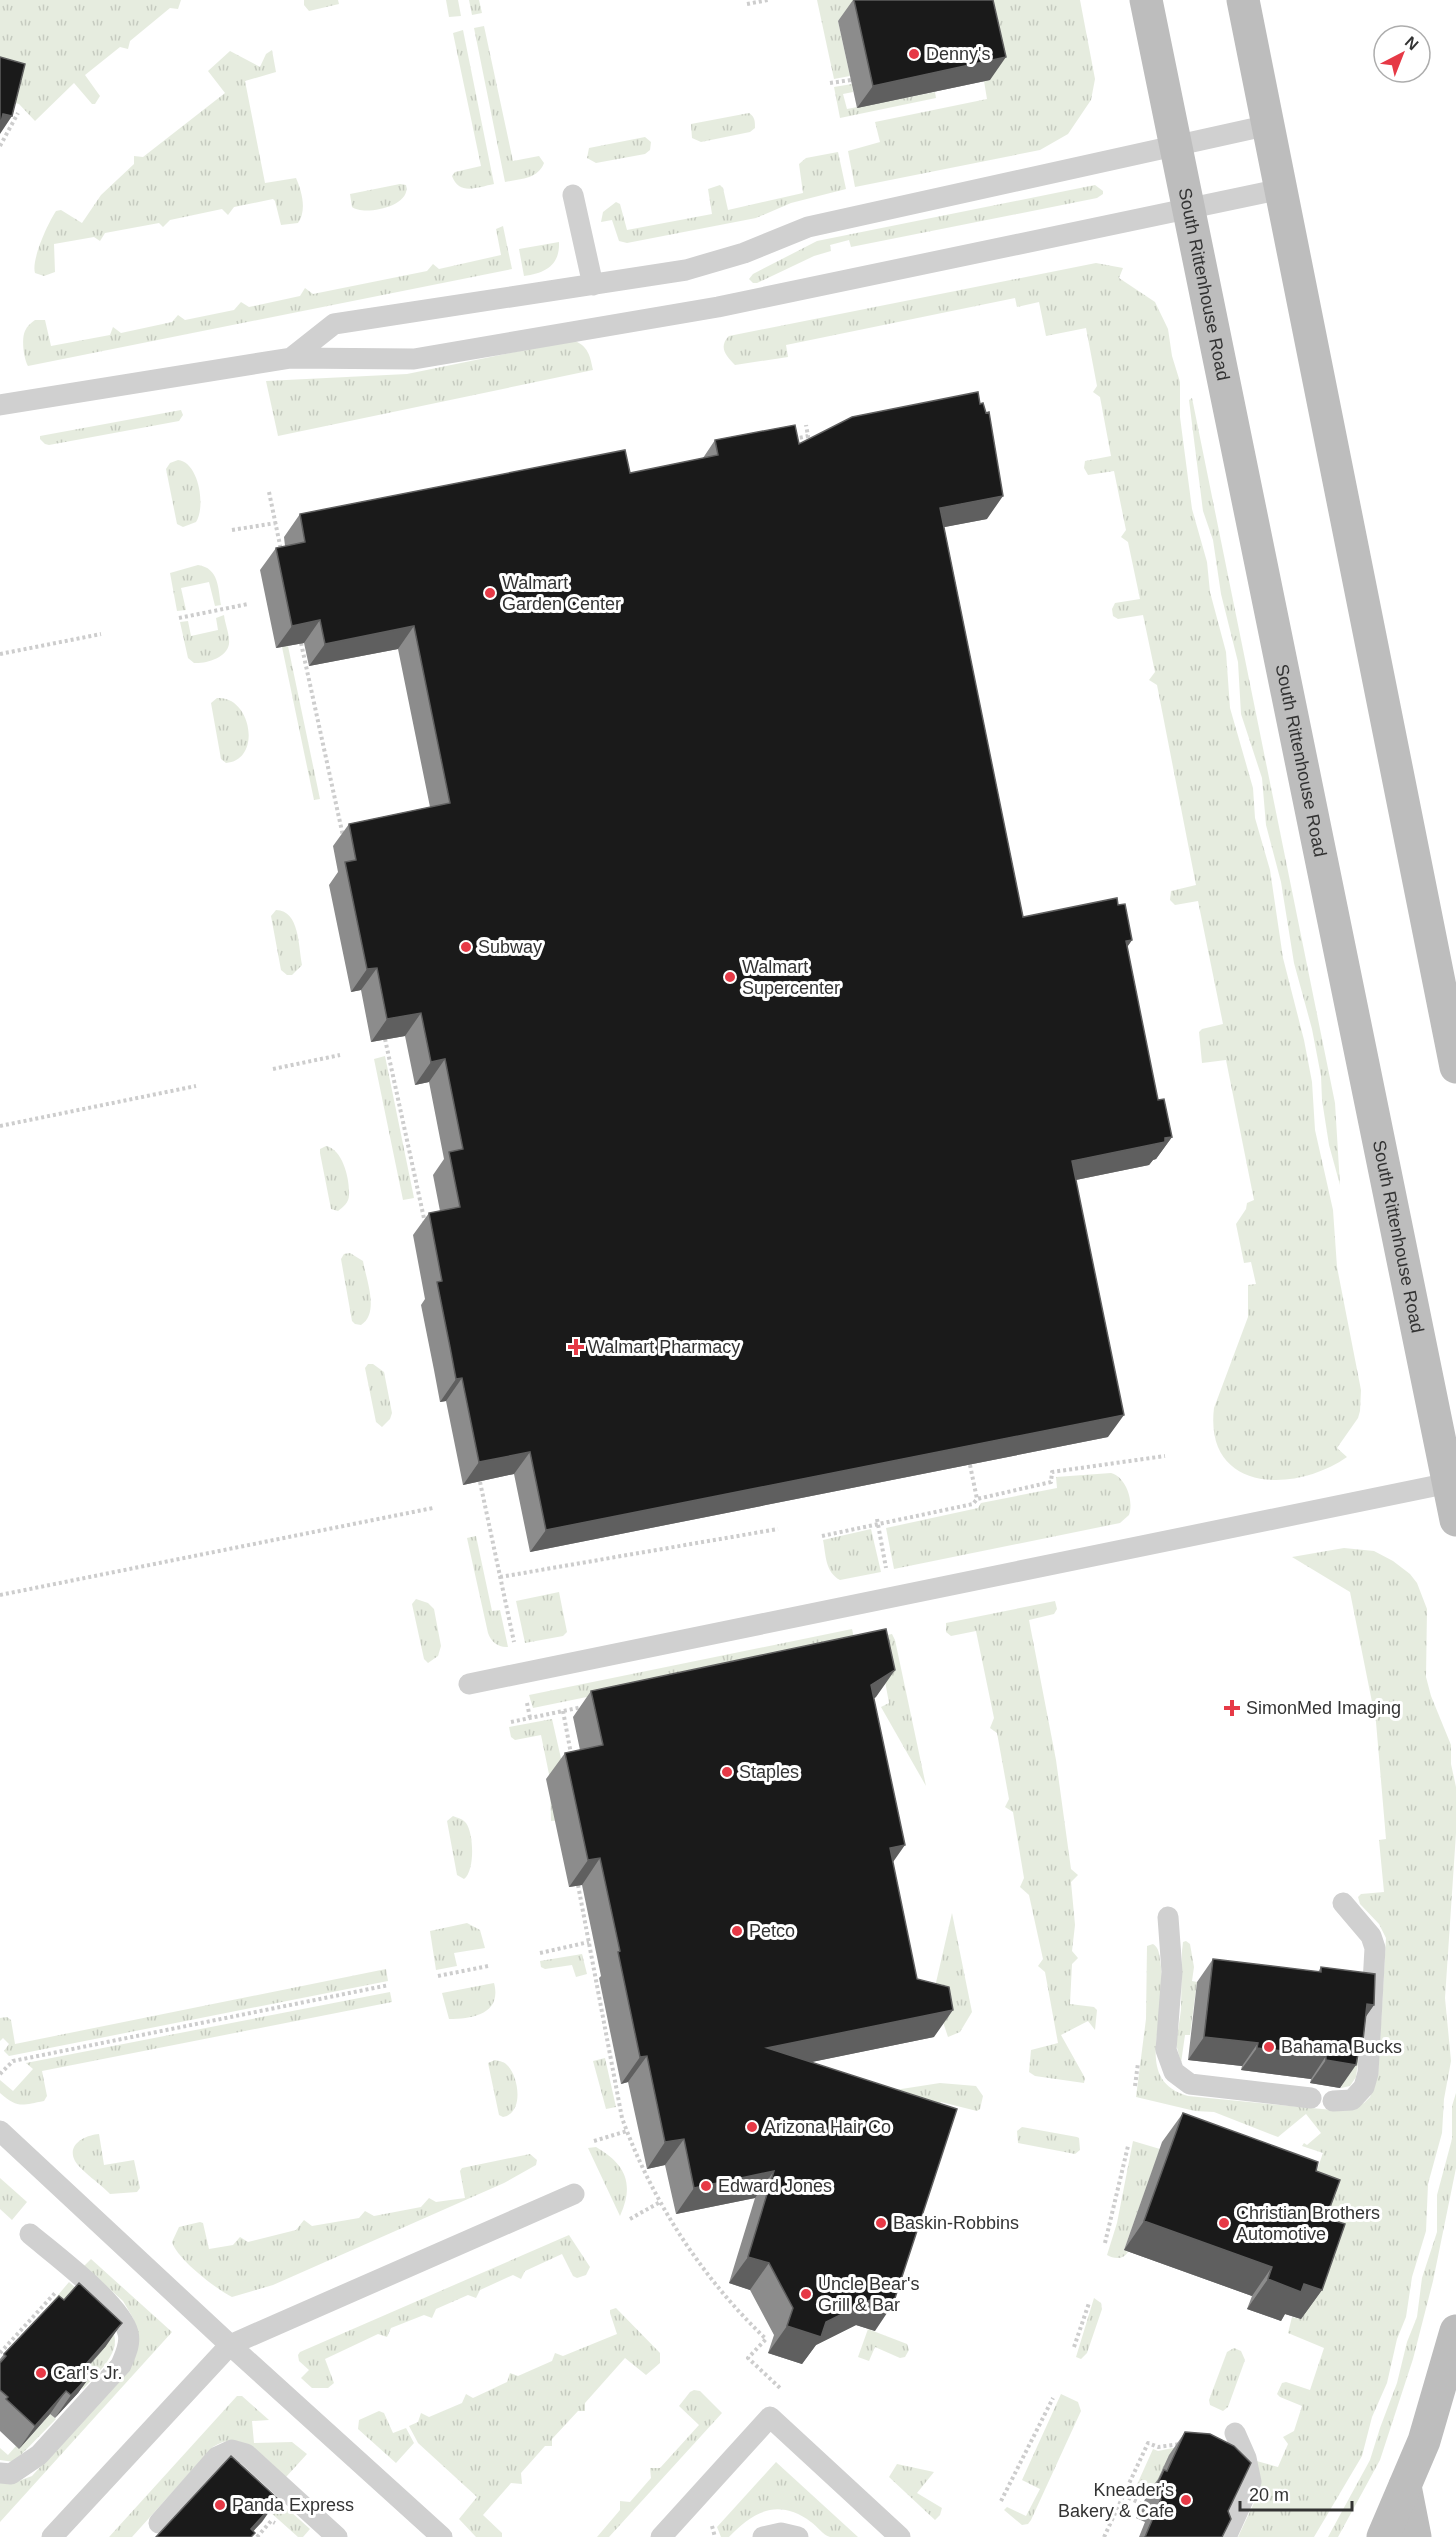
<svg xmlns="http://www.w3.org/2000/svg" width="1456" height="2537" viewBox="0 0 1456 2537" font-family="Helvetica,sans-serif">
<defs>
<pattern id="grass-tufts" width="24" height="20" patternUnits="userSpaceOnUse" patternTransform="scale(1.5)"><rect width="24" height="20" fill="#e6ecdf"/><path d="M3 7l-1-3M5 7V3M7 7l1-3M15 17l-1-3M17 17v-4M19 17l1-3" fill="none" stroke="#c6cbc0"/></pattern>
</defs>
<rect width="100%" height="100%" fill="#fff"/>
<path fill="url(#grass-tufts)" d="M0,0H181L178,9L170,8L130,41L128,49L120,47L85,75L100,96L95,104H92L74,83L35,121L19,104L3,100L0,92Z
M304,0H338L339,4L309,11L304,5Z
M446,0H458L461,16L449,17Z
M469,0H479L482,13L472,15Z
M817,0H859L838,21L850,76L834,79Z
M982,0H1080L1095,79L1091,100L1068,134L1040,150L855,187L848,151L880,142L875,122L987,99L984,81L990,80L979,31Z
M484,26L513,161L539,156L544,163C538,179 520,179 505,182L474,28Z
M463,30L494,184C478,187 459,196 452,176L455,172L481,166L453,33Z
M272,50L276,72L245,81L265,183L296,178C302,192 307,210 298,223L281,225L275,201L273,199L234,207L228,215L222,209L170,220L163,227L159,223L105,233L100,241L94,237L54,244L55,272L44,276L35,273C31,260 48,223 56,211L61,210L82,223L101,195L134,164V156L143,157L225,93L208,71L230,51L260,67L266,54Z
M852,84L853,92L843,94L847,109L935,92L936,98L840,118L834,87Z
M749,113C755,117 755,121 755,128L750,132L701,142L692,138L691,124Z
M645,137L651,142L650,150L645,154L596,163L587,158L589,148Z
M838,152L846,189L791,203L756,218L627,243L619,241L612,220L601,222L603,212L616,202L620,204L627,230L712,214L708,189L720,185L723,188L728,210L803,193L799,164L806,158Z
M400,184L406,185C412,207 363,216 352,207L350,194Z
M1095,185L1103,191V194L1097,198L851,247L849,240L830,245L831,251L814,256L757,283H753L749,279L753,274L817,241Z
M503,226L512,269L28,366C24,360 21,339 25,331C27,326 31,323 35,320H45L51,346L110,335L113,327L121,333L172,322L178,315L185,320L234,310L241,302L249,307L300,296L305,288L313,294L427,271L433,264L439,269L501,255L496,229Z
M559,242C560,265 546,273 524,276L519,249Z
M1096,263L1123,268L1119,278L1155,302L1168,329L1172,356L1180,382V417L1192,509L1207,562L1210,592L1226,652L1230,708L1253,788L1255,818L1270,870L1283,958L1304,1040L1312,1082L1315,1130L1333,1210L1337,1267L1361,1390L1360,1411L1358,1418L1337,1448L1347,1457C1294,1494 1204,1492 1214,1408L1248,1317V1285L1256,1284L1251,1262L1244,1263L1236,1224L1246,1209L1247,1203L1254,1200L1226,1060L1202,1063L1199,1032L1202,1029L1223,1024L1198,901L1175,905L1170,900L1171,891L1196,885L1157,685L1149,680L1155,672L1143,615L1118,619L1113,616L1112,609L1115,603L1140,599L1128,542L1121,537L1126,530L1114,471L1088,475L1084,468L1085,461L1111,456L1100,397L1093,392L1097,386L1086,328L1046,336L1039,302L1017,307L1015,298L786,345L788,357L735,365C726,356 718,347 729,336Z
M573,340C588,346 590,355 593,370L278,436L266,381L407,374Z
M1192,398L1335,1103L1340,1185L1329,1145L1322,1100L1321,1076L1312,1029L1294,963L1281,882L1266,825L1262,778L1241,714L1238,662L1221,594L1213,540L1203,511L1189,400Z
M181,410L183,415L179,421L49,445L45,444L40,439V436Z
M178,460C199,462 206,507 196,522L183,527L177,524L166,469L170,463Z
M198,565C219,568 218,588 221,605L215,606L209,582L181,588L186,610L177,611L170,573Z
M224,615C225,624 230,635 229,644C227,658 205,664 194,663L188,658L180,622L188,621L191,636L218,630L216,618Z
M288,646L320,799L314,800L282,647Z
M217,698C251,695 263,760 226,763L221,759L211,703Z
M276,910C300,911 298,946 302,965L292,975H287L281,970L271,916Z
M385,1056L414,1198L403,1200L374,1059Z
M326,1146C343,1149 350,1180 349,1195C349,1203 343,1207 338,1211L331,1209L320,1153V1149Z
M350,1253L363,1261C366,1279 380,1313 361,1325L355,1324L352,1321L341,1259L344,1254Z
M368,1364H373L384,1372L392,1413L390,1419L382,1427L376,1422L365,1368Z
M1111,1473C1126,1477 1134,1501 1129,1515L1120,1523L894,1569L886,1528L978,1508L981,1503L1057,1488L1056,1477Z
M871,1529L881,1572L840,1580C825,1572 826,1555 823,1540Z
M476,1536L492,1611L500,1610L508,1647C499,1648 491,1642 488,1633L467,1538Z
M1344,1548L1374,1551L1393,1561L1410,1574L1417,1583L1427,1609L1426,1677L1431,1696L1451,1745V1764L1456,1787V1833L1445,1998L1451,2061L1444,2099L1442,2133L1428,2184L1426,2231L1412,2277L1406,2317L1397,2339L1387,2383L1372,2417L1362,2456L1314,2537H1238L1260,2490V2483L1253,2460L1278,2467L1288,2444L1283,2437L1294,2431L1302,2406L1280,2397L1277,2394L1282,2383L1286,2382L1310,2390L1324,2348L1288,2333L1292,2317L1301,2319L1311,2187L1323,2153L1302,2146L1304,2143L1307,2145L1321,2133L1306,2114L1278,2137L1214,2112L1195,2111L1136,2097L1146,2019L1147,1946L1153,1944C1159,1948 1159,1953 1160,1960C1163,1976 1162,1992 1160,2008C1158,2041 1142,2083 1188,2096L1343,2111L1364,2103L1370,2097L1378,2075L1386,1938L1379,1924L1360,1904L1358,1897L1361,1894L1384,1892L1379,1840L1386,1839L1376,1722L1350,1592L1292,1557Z
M559,1592L567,1632L563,1636L525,1643L516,1601Z
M416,1599L428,1603L434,1609L441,1646L438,1656L428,1663L424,1659L412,1604Z
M1055,1601L1057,1609L1054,1614L1029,1620L1056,1760L1071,1869L1078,1875L1071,1882L1075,1925L1072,1951L1078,1958L1072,1964L1070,2004L1094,2007L1097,2010L1095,2030L1088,2021L1061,2035L1085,2078L1084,2083L1035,2076L1029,2072L1031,2050L1058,2043L1045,1972L1038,1966L1043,1959L1029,1895L1020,1887L1024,1878L1013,1812L1005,1807L1009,1799L997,1733L990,1728L994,1718L976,1631L951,1636L946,1632V1623Z
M852,1629L855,1642L533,1708L529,1695Z
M892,1634L895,1640L926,1786L881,1707L889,1703L877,1637Z
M552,1719L565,1776L570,1820L551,1821L550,1779L541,1735L515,1740L511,1737L509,1727Z
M453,1816C458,1818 463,1819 466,1823C474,1834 475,1871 464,1879L457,1875L447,1821Z
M952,1913L972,2012L960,2032L948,2037L942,2019L929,2013Z
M467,1923L480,1930L485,1948L454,1953L457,1966L436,1970L430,1931Z
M1186,1941L1190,1944L1194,1967L1192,1981L1197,1982L1190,2035H1185L1181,2063L1176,2044L1181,2010L1182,1951L1183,1942Z
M582,1954L587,1974L576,1977L572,1965L545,1969L541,1967L540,1961Z
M386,1969L388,1981L9,2056L4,2051L9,2044L3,2038L0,2041V2018L7,2017L11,2020L15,2044Z
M494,1983C502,2013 474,2019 449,2019L442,1993Z
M390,1992L392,2002L42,2071L47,2096L44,2101C22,2105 18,2109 0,2093V2080L13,2091L33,2069L26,2063Z
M1362,2031L1356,2077L1350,2086L1341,2088L1343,2071Z
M605,2058L616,2107L606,2109L593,2061Z
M495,2060C500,2061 505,2062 508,2066C519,2078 524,2113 503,2117L499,2115L488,2063Z
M940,2083L976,2086L983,2096L980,2109L977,2111L941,2102L933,2123L895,2090Z
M1456,2093V2168L1433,2281L1413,2359L1380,2460L1338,2537H1328L1370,2460L1380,2428L1397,2383L1407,2342L1417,2317L1422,2278L1437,2232V2195L1452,2139V2106Z
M1022,2127L1077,2137L1079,2138L1080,2150L1075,2154L1018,2143L1017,2131Z
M99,2134L104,2165L134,2160L140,2188L137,2192L110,2194C102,2185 81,2171 75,2161C66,2144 86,2135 99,2134Z
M1133,2141L1160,2149L1124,2250L1128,2252C1123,2260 1114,2259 1107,2255L1117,2223Z
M596,2147C625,2164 635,2183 620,2216L588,2148Z
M530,2154L537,2160L536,2165L504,2183L273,2285L232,2297C216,2289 177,2259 172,2242L179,2227L200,2222L203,2223L209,2249L233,2245L240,2237L248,2242L296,2230L304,2220L312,2226L359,2218L365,2211L374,2216L421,2207L429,2198L436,2202L465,2198L460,2171L462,2168Z
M0,2178L27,2202L12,2220L0,2209Z
M569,2235L590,2267L586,2275L577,2278L573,2276L562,2254L525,2271L521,2279L513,2275L480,2290L476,2298L468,2295L436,2309L432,2318L424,2315L391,2328L387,2337L378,2334L325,2359L334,2383L328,2388H312L301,2378L309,2370L299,2361L298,2355L300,2352Z
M91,2259L172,2332L0,2522V2482L13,2483L32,2476L127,2372L137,2331L133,2318L123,2301L84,2266Z
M69,2282C89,2300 129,2327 110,2357C103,2369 92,2379 83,2389L74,2382L56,2314L48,2307Z
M1094,2298L1101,2303L1102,2309L1087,2353L1081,2359L1076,2357Z
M616,2308L660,2353V2363L646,2375L625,2358L585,2403V2411H578L552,2439V2446H545L521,2473L522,2484L511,2483L483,2515L502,2533V2537H476L459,2519L477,2497L418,2443L409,2426L418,2422L421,2413L429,2417L462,2403L466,2394L473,2398L507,2382L510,2373L518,2376L552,2361L555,2353L563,2356L617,2334L610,2313V2310Z
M868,2329L907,2344L909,2350L905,2357L900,2358L875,2347L869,2361L858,2357Z
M1234,2348L1241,2351L1245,2360L1228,2407L1223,2411L1210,2405L1209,2400L1227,2352Z
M694,2390L700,2391L722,2413L609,2537H597L620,2510V2501L630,2502L651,2478L650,2468H660L699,2425L679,2406L690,2392Z
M1061,2394L1078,2402L1081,2411L1031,2520L1028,2524L1022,2525L1004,2510L1007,2507L1026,2516L1040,2489L1022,2480Z
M237,2396H242L269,2420L252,2421L254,2443L292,2442L307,2454L286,2477C265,2459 242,2427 213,2447L132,2537H109Z
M379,2411L384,2413L393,2433L406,2428L414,2443L396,2463L358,2429L359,2420Z
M48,2412L56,2419L14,2462L0,2460V2448L8,2455L16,2446L19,2448L45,2420Z
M1178,2447L1151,2494L1148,2493L1147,2495L1135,2489L1153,2449L1158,2451Z
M776,2462L858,2537C849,2537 838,2537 830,2537C823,2535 817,2526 811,2522C779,2498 753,2511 729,2537H721L717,2527Z
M897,2464L934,2472L917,2493L942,2508L940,2515L935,2520L889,2477Z
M241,2467L310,2529L303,2537H298L234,2480Z"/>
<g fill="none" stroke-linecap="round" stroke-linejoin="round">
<path stroke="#cdcdcd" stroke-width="4" stroke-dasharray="3 3" stroke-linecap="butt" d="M747,4L768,0
M830,83L851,80
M0,146L18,113
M794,439L808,436L806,425
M269,492L281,550
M232,530L276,523
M179,618L248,604
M301,643L343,836
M0,654L101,634
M385,1039L425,1223
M273,1069L340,1055
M0,1126L196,1086
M970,1465L977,1499
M480,1482L514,1642
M877,1519L886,1568
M822,1536L973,1504L977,1499L1051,1482L1052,1472L1165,1456
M500,1577L778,1529
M0,1595L433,1508
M527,1703L530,1718
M563,1711L571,1754
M511,1722L582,1707
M578,1885L622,2118C652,2201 702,2278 766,2339L748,2358L780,2388
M540,1953L589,1942
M438,1976L488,1966
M0,2074L13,2061L389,1985
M1135,2086L1138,2063
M594,2141L627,2131
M630,2219L660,2202
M1105,2243L1128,2146
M1074,2347L1089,2303
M0,2353L55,2293
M1123,2495L1142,2504
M1001,2501L1053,2398
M712,2526L715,2537
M257,2537L271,2521L275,2523
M1104,2537L1148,2443L1158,2447L1180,2444"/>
<path stroke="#d0d0d0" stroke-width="21" d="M573,195L593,285
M291,358L334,324L686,270L744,253L808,227L1269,125
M0,405L291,358L414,359L718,307L1282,189
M469,1684L1449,1483
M1168,1917L1172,1972L1166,2050L1174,2072L1190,2084L1311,2098
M1333,2101L1352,2100L1364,2087L1368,2073L1375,1948L1371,1936L1343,1903
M0,2131L230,2345L442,2537
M0,2473L11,2474L39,2455L121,2365C125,2355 131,2344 128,2333C121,2304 55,2255 30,2234
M159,2523L217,2457L232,2450L246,2454L337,2537
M52,2537L230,2345L574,2194
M661,2537L770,2417L900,2537
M763,2537L781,2533L798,2537
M1226,2537L1251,2482L1246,2458L1235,2433"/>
<g stroke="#bdbdbd" stroke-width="33">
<path id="s1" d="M1146,0L1456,1520"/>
<path d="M1243,0L1456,1067"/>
<path d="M1405,2486L1415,2537"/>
<path d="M1383,2537L1424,2441L1456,2331"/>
</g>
</g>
<path fill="#8c8c8c" d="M853,0H993L990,80L857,108L838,21Z
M715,440L799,444L987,519L944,527L1023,917L1118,905L1132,940L1127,947L1158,1100L1172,1137L1156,1159L1153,1160L1149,1165L1076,1180L1108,1437L530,1552L514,1474L463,1485L446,1401L440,1402L434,1370L421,1305L425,1299L413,1235L429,1213L440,1211L433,1175L444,1159L429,1082L415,1085L405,1036L371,1042L361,990L351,992L329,885L338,872L333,846L349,824L430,807L398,649L309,666L304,643L276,648L260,570L276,548L285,546L284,537L300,514L630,473L703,458Z
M591,1691L876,1697L874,1698L893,1863L917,1979L934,2037L811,2062L875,2331L856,2325L816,2345L802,2364L768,2353L774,2335L750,2290L729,2283L755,2198L676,2214L665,2165L647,2169L628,2082L621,2084L599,1978L601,1976L582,1885L569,1887L546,1779L565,1753L580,1750L573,1717Z
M1213,1959L1318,1972L1321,1967L1374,2005L1366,2016L1362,2049L1340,2088L1310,2083L1311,2079L1241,2070L1242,2066L1188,2060L1197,1982Z
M1183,2113L1316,2171L1326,2218L1322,2290L1301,2319L1285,2314L1281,2321L1247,2309L1252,2296L1124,2250L1162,2142Z
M106,2346L89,2366L94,2371L78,2393L55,2418L50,2414L19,2449L0,2431V2359L4,2354Z
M1185,2432L1228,2511L1222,2537H1139L1145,2522L1136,2518L1148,2493L1158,2479L1169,2455Z"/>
<path fill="#5f5f5f" d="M1006,57L990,80L857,108L873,86Z
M3,114L12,116L0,134V118Z
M1003,496L987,519L924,531L940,508Z
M320,620L304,643L276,648L292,626Z
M414,626L398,649L309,666L325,644Z
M1132,940L1116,963L1126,941Z
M377,968L361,990L351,992L367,969Z
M421,1013L405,1036L371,1042L387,1019Z
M445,1059L429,1082L415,1085L431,1062Z
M1172,1137L1156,1159L1153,1160L1149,1165L1056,1184L1072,1161Z
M462,1378L446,1401L440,1402L456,1379Z
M1124,1415L1108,1437L530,1552L546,1530Z
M530,1452L514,1474L463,1485L479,1462Z
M895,1670L876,1697L852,1712L871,1685Z
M905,1845L886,1872L890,1848Z
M600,1858L582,1885L569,1887L588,1860Z
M1367,2004L1374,2005L1358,2028Z
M953,2010L934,2037L749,2075L767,2048Z
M1204,2037L1258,2043L1242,2066L1188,2060Z
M1257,2048L1326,2056L1311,2079L1241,2070Z
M1359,2049H1362L1352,2064L1356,2065L1340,2088L1310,2083L1326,2060Z
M647,2056L628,2082L621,2084L640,2057Z
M684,2139L665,2165L647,2169L665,2142Z
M774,2171L755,2198L676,2214L694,2188Z
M1144,2221L1272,2267L1252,2296L1124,2250Z
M748,2257L769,2263L750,2290L729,2283Z
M1268,2279L1304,2284L1322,2290L1301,2319L1285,2314L1281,2321L1247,2309Z
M874,2298L893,2304L875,2331L856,2325L816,2345L802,2364L768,2353L787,2326Z
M122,2323L106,2346L70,2386L86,2364Z
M94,2371L78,2393L55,2418L71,2395Z
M66,2391L50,2414L19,2449L35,2426Z
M278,2499L262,2522L248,2537L251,2529Z"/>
<path fill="#1a1a1a" stroke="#5f5f5f" stroke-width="1.5" d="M854,0H993L1006,57L873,86Z
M0,57L25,64L12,116L3,114L0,126Z
M978,392L980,404L983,403L986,413L989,412L1003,496L940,508L1023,917L1117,898L1118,905L1125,904L1132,940L1126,941L1158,1100L1164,1099L1172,1137L1165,1138V1142L1072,1161L1124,1415L546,1530L530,1452L479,1462L462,1378L456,1379L450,1347L437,1282L442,1281L429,1213L460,1207L449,1152L463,1149L445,1059L431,1062L421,1013L387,1019L377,968L367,969L345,862L356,860L349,824L450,803L414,626L325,644L320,620L292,626L276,548L305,542L300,514L625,450L630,473L718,455L715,440L795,425L799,444L852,417Z
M886,1629L895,1670L871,1685L905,1845L890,1848L917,1979L949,1987L953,2010L767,2048L957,2109L893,2304L874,2298L826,2322L821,2337L787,2326L793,2308L769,2263L748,2257L774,2171L694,2188L684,2139L665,2142L647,2056L640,2057L618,1952L620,1951L600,1858L588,1860L565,1753L603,1745L591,1691Z
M1213,1959L1321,1972V1967L1375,1974L1374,2005L1367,2004L1362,2049H1359L1356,2065L1326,2060V2056L1257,2048L1258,2043L1204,2037Z
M1183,2113L1318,2162L1316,2171L1340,2180L1326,2218L1345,2224L1322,2290L1304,2284L1301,2292L1268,2279L1272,2267L1144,2221Z
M79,2283L122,2323L86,2364L94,2371L71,2395L66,2391L35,2426L6,2399L8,2397L0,2390V2363L6,2356L4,2354L59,2296L64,2300Z
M1185,2432L1210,2434L1234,2446L1251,2463L1228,2511L1231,2519L1222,2537H1145L1161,2499L1152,2495L1164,2470L1167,2471Z
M231,2456L278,2499L251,2529L255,2533L251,2537H156Z"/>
<g fill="#e63946" stroke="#fff" stroke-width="2">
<circle cx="914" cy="54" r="6"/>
<circle cx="490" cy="593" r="6"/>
<circle cx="466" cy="947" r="6"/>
<circle cx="730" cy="977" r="6"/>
<path d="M573 1338h6v6h6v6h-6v6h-6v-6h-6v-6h6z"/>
<path d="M1229 1699h6v6h6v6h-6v6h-6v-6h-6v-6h6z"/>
<circle cx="727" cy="1772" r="6"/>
<circle cx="737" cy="1931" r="6"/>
<circle cx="1269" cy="2047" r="6"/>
<circle cx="752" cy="2127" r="6"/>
<circle cx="706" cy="2186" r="6"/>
<circle cx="881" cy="2223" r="6"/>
<circle cx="1224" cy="2223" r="6"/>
<circle cx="806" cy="2294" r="6"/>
<circle cx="41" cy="2373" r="6"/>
<circle cx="1186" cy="2500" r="6"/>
<circle cx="220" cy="2505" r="6"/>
</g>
<g text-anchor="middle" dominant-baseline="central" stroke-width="6" stroke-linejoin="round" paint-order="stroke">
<g font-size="18" fill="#333" stroke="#fff" text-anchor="start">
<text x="926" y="54">Denny's</text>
<text x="502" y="583">Walmart<tspan x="502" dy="21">Garden Center</tspan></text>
<text x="478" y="947">Subway</text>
<text x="742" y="967">Walmart<tspan x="742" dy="21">Supercenter</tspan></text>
<text x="588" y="1347">Walmart Pharmacy</text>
<text x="1246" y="1708">SimonMed Imaging</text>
<text x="739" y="1772">Staples</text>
<text x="749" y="1931">Petco</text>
<text x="1281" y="2047">Bahama Bucks</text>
<text x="764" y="2127">Arizona Hair Co</text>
<text x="718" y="2186">Edward Jones</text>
<text x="1236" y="2213">Christian Brothers<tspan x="1236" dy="21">Automotive</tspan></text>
<text x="893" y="2223">Baskin-Robbins</text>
<text x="818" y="2284">Uncle Bear's<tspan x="818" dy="21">Grill &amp; Bar</tspan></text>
<text x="53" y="2373">Carl's Jr.</text>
<text x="1174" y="2490" text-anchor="end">Kneader's<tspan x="1174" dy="21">Bakery &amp; Cafe</tspan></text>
<text x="232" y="2505">Panda Express</text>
</g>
<g font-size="18" fill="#333" stroke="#fff">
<text stroke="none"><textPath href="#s1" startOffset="290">South Rittenhouse Road</textPath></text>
<text stroke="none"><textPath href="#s1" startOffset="776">South Rittenhouse Road</textPath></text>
<text stroke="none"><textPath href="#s1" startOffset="1262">South Rittenhouse Road</textPath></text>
</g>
</g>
<g transform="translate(1402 54) rotate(42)"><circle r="28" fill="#ffffff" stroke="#adadad" stroke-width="1.5"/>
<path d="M0-4.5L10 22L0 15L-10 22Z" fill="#e63946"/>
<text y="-9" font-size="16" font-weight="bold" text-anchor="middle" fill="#333333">N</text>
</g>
<path d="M1240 2501v9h112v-9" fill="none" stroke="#333333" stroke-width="3"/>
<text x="1249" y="2501" font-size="18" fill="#333333" stroke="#ffffff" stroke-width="4.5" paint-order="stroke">20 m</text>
</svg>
